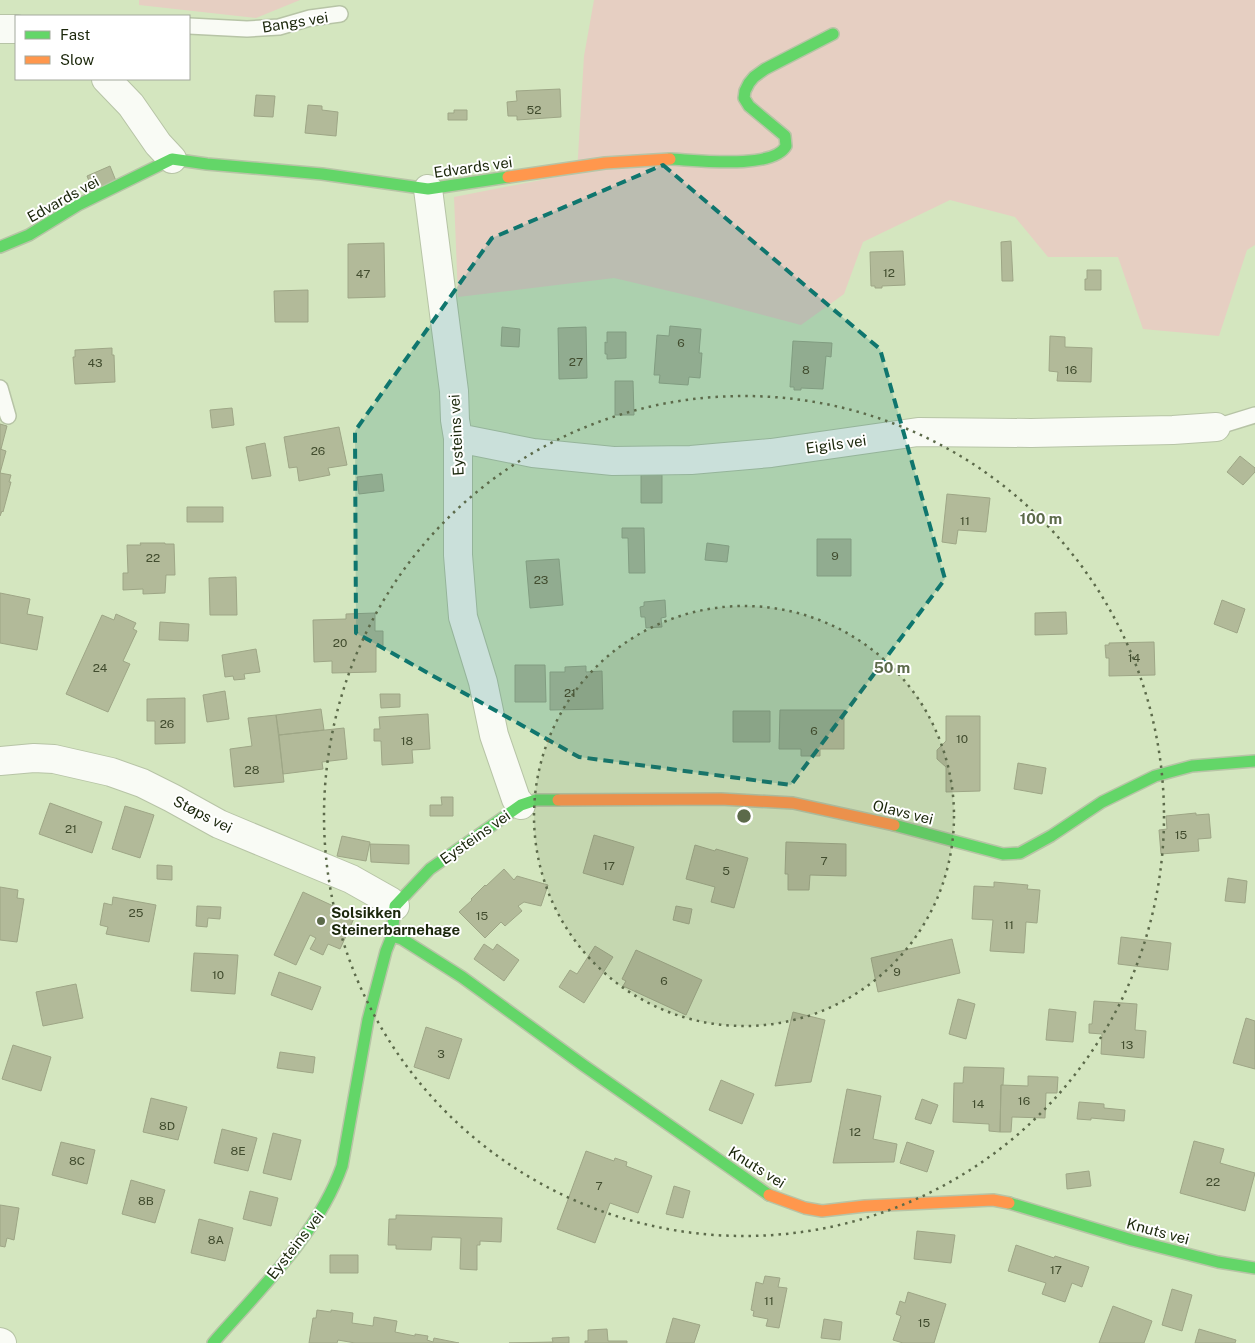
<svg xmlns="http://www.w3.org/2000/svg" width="1255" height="1343" viewBox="0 0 1255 1343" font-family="'Public Sans',sans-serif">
<rect width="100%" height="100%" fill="#d4e6bf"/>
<path fill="#e6cfc2" d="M139,0H300L256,18L139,5Z
M594,0H1255V245L1247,250L1219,336L1143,329L1118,257H1048L1015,217L950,200L863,242L844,294L801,325L703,299L614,278L458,297L454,197L577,173L584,56Z"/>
<path fill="#b2ba99" stroke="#9ea686" d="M560,89L561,117L517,120V116H508L507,102L517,101L516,91Z
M256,95L275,96L273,117L254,116Z
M308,105L322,106V110L338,112L336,136L305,133Z
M454,110H467V120H448V113H454Z
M110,166L116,181L93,191L87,176Z
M1011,241L1013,281H1002L1001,242Z
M384,243L385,297L348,298V244Z
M903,251L905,285L882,286V288H875V286H871L870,252Z
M1087,270H1101V290H1085V279H1087Z
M308,290V322H275L274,291Z
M670,326L701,329L699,353H702L700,378L689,377L688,385L659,383L660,375H654L657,335L669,336Z
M502,327L520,329L519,347L501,346Z
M586,327L587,378L559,379L558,328Z
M607,332H626V358L607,359V354H605V342L607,343Z
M1050,336L1065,337V347L1092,348L1091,382L1057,381L1058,372L1049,371Z
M793,341L832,343L831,357L826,356L823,389L801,388V390H794V387H790Z
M112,348V355H114L115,382L75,384L73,357H75V350Z
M615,381H633L634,415H615Z
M232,408L234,425L212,428L210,410Z
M0,424L7,426L1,449H0Z
M339,427L347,465L328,468L330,475L299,481L297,467L289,468L284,437Z
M265,443L271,476L252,479L246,447Z
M0,449L6,451L0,473L11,475L9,482H11L3,512L2,511L0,516Z
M1240,456L1255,468V472L1243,485L1227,472Z
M382,474L384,491L359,494L357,477Z
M641,475H662V503H641Z
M947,494L990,498L986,532L958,530L956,544L942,542Z
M187,507H223V522H187Z
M622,528H644L645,573H629L628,538H622Z
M817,539H851V576H817Z
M140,543H165V544H174L175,575H166L165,593L143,594V589L123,590V573H128L127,545H141Z
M707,543L729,546L727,562L705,560Z
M559,559L563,605L530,608L526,561Z
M236,577L237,615H210L209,578Z
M0,593L30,599L27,614L43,617L37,650L0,643Z
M665,600L666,617L661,618L662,627L646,628L645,617H641L640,607L644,606V602Z
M1222,600L1245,609L1237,633L1214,624Z
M1066,612L1067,634L1035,635V613Z
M375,613V631H383V647H376V672L332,673V661L314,662L313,620L346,619V614Z
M116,614L136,623L133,629L137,631L123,661L130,664L108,712L66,694L102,615L114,620Z
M160,622L189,624L188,641L159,640Z
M1154,642L1155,675L1109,676V658H1106L1105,645H1109V643Z
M256,649L260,672L244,674L245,679L234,680L233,676L225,677L222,655Z
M515,665H545L546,702H515Z
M586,666V672L602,671L603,709L550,710V672H565V667Z
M225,691L229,719L207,722L203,695Z
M380,694H400V707L381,708Z
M185,698V743L155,744V721H147V699Z
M321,709L324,730L279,735L276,715Z
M780,710H844V749H820V756H801V749H779Z
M733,711H770V742H733Z
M428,714L430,749L412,750L413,763L382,765L381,741H374V729H380L379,717Z
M276,715L284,782L234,787L230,749L252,746L248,718Z
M946,716H980V791L946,792V767L937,759V750L946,741Z
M344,728L347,759L322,762L323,769L283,774L279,735Z
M1018,763L1046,768L1042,794L1014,789Z
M441,797H453V816H430V805H442Z
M50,803L102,822L92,853L39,834Z
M125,806L154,815L140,858L112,849Z
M1196,813V815L1209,814L1211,838L1198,839L1199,851L1161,854L1159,830L1167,829L1166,816Z
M594,835L634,847L623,885L583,873Z
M342,836L370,842L366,861L337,856Z
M786,842L846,844V876L810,875L809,890H788V874H785Z
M370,844L409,845V864L371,862Z
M695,845L715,851L716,849L748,858L734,908L711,902L715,887L686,879Z
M157,865L172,866V880L157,879Z
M504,869L514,880L517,876L548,885L541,906L524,902L518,906L522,911L505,926L501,922L485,938L459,912L472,900L471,899L485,885L486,886Z
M1228,878L1247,881L1245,903L1225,901Z
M994,882L1028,885L1027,889L1040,890L1037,923L1026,922L1024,953L990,951L993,920L972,919L974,886L994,887Z
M0,887L18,890L17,898L24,899L17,942L0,940Z
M303,892L355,916L351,925L354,926L350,936L347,934L340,949L328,944L323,955L310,949L316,938L310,935L296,965L274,955Z
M113,897L156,905L149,942L106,934L108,927L100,925L104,903L112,905Z
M197,906L221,907L220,919L208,918L207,927L196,926Z
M676,906L692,909L689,924L673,920Z
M1121,937L1171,943L1168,970L1118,964Z
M952,939L960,973L878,992L871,958Z
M484,944L493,950L497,944L519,960L504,981L474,959Z
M595,946L613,957L584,1003L559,987L570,970L577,974Z
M636,950L702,980L686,1015L623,986L626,981L622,979Z
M194,953L238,955L235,994L191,991Z
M279,972L321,987L312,1010L271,995Z
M76,984L83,1018L43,1026L36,992Z
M958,999L975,1004L966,1039L949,1034Z
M1094,1001L1137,1004L1135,1030L1146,1031L1144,1058L1101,1054L1102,1034L1089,1033V1024H1092Z
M1049,1009L1076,1012L1073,1042L1046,1040Z
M793,1012L825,1020L811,1082L775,1086Z
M1246,1018L1255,1021V1069L1233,1063Z
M426,1027L462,1039L449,1079L414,1067Z
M13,1045L51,1057L41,1091L2,1079Z
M280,1052L315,1057L313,1073L277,1068Z
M964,1067L1004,1068L1003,1085H1001L1000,1132L989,1131V1124L953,1122L954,1083H963Z
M1028,1076L1058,1077L1057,1093H1046L1045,1118L1012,1117L1011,1132H1000L1001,1085L1028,1086Z
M721,1080L754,1094L742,1124L709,1110Z
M847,1089L881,1096L873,1139L897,1144L894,1162L833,1163Z
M151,1098L187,1107L178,1140L143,1132Z
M922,1099L938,1105L931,1124L915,1119Z
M1079,1102L1104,1104V1108L1125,1110L1124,1121L1091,1118V1120L1077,1119Z
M222,1129L257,1138L248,1171L214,1163Z
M273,1133L301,1140L291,1180L263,1173Z
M1194,1141L1224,1149L1220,1163L1255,1173L1245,1211L1180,1193Z
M61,1142L95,1150L87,1184L52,1175Z
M907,1142L934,1151L927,1172L900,1163Z
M586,1151L614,1161L615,1158L627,1162L626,1166L652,1176L638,1213L610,1203L595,1243L557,1229Z
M1089,1171L1091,1186L1067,1189L1066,1174Z
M131,1180L165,1190L155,1223L122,1214Z
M674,1186L690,1191L683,1218L666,1214Z
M250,1191L278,1198L271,1226L243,1219Z
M0,1205L19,1208L14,1240L7,1238L5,1247L0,1246Z
M396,1215L502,1218L501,1242L480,1241V1245H477V1270L460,1269L461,1238L432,1237L431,1250L396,1249V1245H388L389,1219H396Z
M199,1219L233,1228L225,1261L191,1253Z
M917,1231L955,1235L951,1263L914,1259Z
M1016,1245L1054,1258L1055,1256L1089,1267L1082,1287L1072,1283L1065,1302L1042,1294L1046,1283L1008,1271Z
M330,1255H358V1273H330Z
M765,1276L780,1278L778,1287L787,1288L779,1328L766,1326L768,1319L753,1316L754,1311L751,1310L756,1282L763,1284Z
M1172,1289L1192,1295L1182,1331L1162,1325Z
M908,1292L946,1304L934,1343H903L893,1340L901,1316L896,1314L900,1301L905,1303Z
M1113,1306L1152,1321L1144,1343H1099Z
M317,1310L331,1312V1310L353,1313L352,1323L373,1326L374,1317L397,1321L395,1332L415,1336V1334L428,1336L427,1340L433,1342L434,1338L459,1343H355L338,1340L337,1343H309L313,1318H316Z
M673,1318L700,1325L694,1343H666Z
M824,1319L842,1322L840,1340L821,1338Z
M607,1329L608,1341H627V1343H585V1341H588V1330Z
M1199,1329L1236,1340L1235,1343H1195Z
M569,1337V1343H509L553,1342L552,1338Z"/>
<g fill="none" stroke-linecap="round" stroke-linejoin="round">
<g stroke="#b7c4a6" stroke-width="18">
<path id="lane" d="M189,26L247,29L279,27L310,18L340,14
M0,388L8,416
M1216,427L1255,415"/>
</g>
<g stroke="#b7c4a6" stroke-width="30">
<path id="street" d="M0,29H16
M106,79L131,105L158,144L172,159
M428,189L454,391L455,420L458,438V555L463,617L483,682L494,735L516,799L521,805
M458,438L533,453L613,461L691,460L771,453L918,432L1031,433L1173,430L1216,427
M0,761L34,758L54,759L111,772L142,783L172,798L219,824L351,879L390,901L395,906
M0,1342L2,1343"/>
</g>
<g stroke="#b7c4a6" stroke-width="14">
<path id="fast" d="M670,159C695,160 773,170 786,146L785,136L749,106L744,98L745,91L749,83L754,77L765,69L833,34
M0,247L29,235L78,205L172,159L207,164L322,174L428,189L508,177
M894,825L1003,854L1020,853L1051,836L1102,802L1155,776L1192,766L1255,761
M392,936L402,939L462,977L583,1065L769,1195
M1009,1203L1132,1240L1218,1262L1255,1268
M213,1343C260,1289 318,1234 342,1166L368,1020L386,951L392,936L395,906L430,869L521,805L536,800H558"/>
</g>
<g stroke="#b7c4a6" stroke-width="14">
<path id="slow" d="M508,177L605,163L670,159
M558,800L721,799L793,803L894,825
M769,1195L805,1208L822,1211L865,1206L993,1200L1009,1203"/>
</g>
<use href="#lane" stroke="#f9fbf5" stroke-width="15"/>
<use href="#street" stroke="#f9fbf5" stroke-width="28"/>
<use href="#fast" stroke="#63d668" stroke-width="11"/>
<use href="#slow" stroke="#ff974d" stroke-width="11"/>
</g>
<path fill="#0f766e" fill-opacity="0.2" stroke="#0f766e" stroke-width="4" stroke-dasharray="10 6" stroke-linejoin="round" d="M663,165L880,349L945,579L791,785L579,757L356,633L355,431L492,238Z"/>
<circle cx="744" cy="816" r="210" fill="#5c6a4a" fill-opacity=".12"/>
<g fill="none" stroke="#5c6a4a" stroke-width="2.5" stroke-dasharray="2.5 5">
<circle cx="744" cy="816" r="210"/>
<circle cx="744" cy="816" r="420"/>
</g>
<circle fill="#5c6a4a" stroke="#fff" stroke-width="2" cx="321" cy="921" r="5"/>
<g text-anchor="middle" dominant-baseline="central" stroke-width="4" stroke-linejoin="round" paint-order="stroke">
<g font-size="12" fill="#414c2e">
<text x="534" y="110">52</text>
<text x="889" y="273">12</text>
<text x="363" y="274">47</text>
<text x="681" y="343">6</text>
<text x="576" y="362">27</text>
<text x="95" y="363">43</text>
<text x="806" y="370">8</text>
<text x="1071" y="370">16</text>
<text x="318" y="451">26</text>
<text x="965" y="521">11</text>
<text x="835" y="556">9</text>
<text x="153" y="558">22</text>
<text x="541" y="580">23</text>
<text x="340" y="643">20</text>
<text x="1134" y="658">14</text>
<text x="100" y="668">24</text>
<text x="570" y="693">21</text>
<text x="167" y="724">26</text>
<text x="814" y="731">6</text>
<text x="962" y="739">10</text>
<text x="407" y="741">18</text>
<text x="252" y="770">28</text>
<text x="71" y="829">21</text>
<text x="1181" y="835">15</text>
<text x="824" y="861">7</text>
<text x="609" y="866">17</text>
<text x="726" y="871">5</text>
<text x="136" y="913">25</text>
<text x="482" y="916">15</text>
<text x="1009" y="925">11</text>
<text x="897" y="972">9</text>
<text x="218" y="975">10</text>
<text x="664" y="981">6</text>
<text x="1127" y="1045">13</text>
<text x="441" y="1054">3</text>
<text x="1024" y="1101">16</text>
<text x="978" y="1104">14</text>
<text x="167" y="1126">8D</text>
<text x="855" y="1132">12</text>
<text x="238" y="1151">8E</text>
<text x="77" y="1161">8C</text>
<text x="1213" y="1182">22</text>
<text x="599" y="1186">7</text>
<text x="146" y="1201">8B</text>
<text x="216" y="1240">8A</text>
<text x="1056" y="1270">17</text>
<text x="769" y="1301">11</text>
<text x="924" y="1323">15</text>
</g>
<g font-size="15" fill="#1b270b" stroke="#fff">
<text transform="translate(295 22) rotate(-9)">Bangs vei</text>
<text transform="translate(473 167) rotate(-8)">Edvards vei</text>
<text transform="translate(63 199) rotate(-29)">Edvards vei</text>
<text transform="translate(456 435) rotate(-93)">Eysteins vei</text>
<text transform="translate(836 444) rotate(-8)">Eigils vei</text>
<text transform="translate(903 812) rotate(14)">Olavs vei</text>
<text transform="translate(203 814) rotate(27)">Støps vei</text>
<text transform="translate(475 837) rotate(-35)">Eysteins vei</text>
<text transform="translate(757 1167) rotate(32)">Knuts vei</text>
<text transform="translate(1158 1231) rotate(15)">Knuts vei</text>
<text transform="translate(295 1245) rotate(-52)">Eysteins vei</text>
</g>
<g font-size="15" font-weight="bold" fill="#1b270b" stroke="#fff" text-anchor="start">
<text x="331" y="912">Solsikken<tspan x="331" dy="17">Steinerbarnehage</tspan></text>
</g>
</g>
<circle cx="744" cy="816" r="8" fill="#5c6a4a" stroke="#fff" stroke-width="2.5"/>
<g font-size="15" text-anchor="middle" font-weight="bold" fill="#5c6a4a" stroke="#fff" stroke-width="4" stroke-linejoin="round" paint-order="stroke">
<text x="1041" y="524">100 m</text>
<text x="892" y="673">50 m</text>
</g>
<rect x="15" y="15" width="175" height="65" fill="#ffffff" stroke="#a4a99d"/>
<rect x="25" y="31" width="25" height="8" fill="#63d668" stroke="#a4a99d"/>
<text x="60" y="40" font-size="15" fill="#1b270b">Fast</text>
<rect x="25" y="56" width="25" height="8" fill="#ff974d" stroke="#a4a99d"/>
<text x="60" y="65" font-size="15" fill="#1b270b">Slow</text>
</svg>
